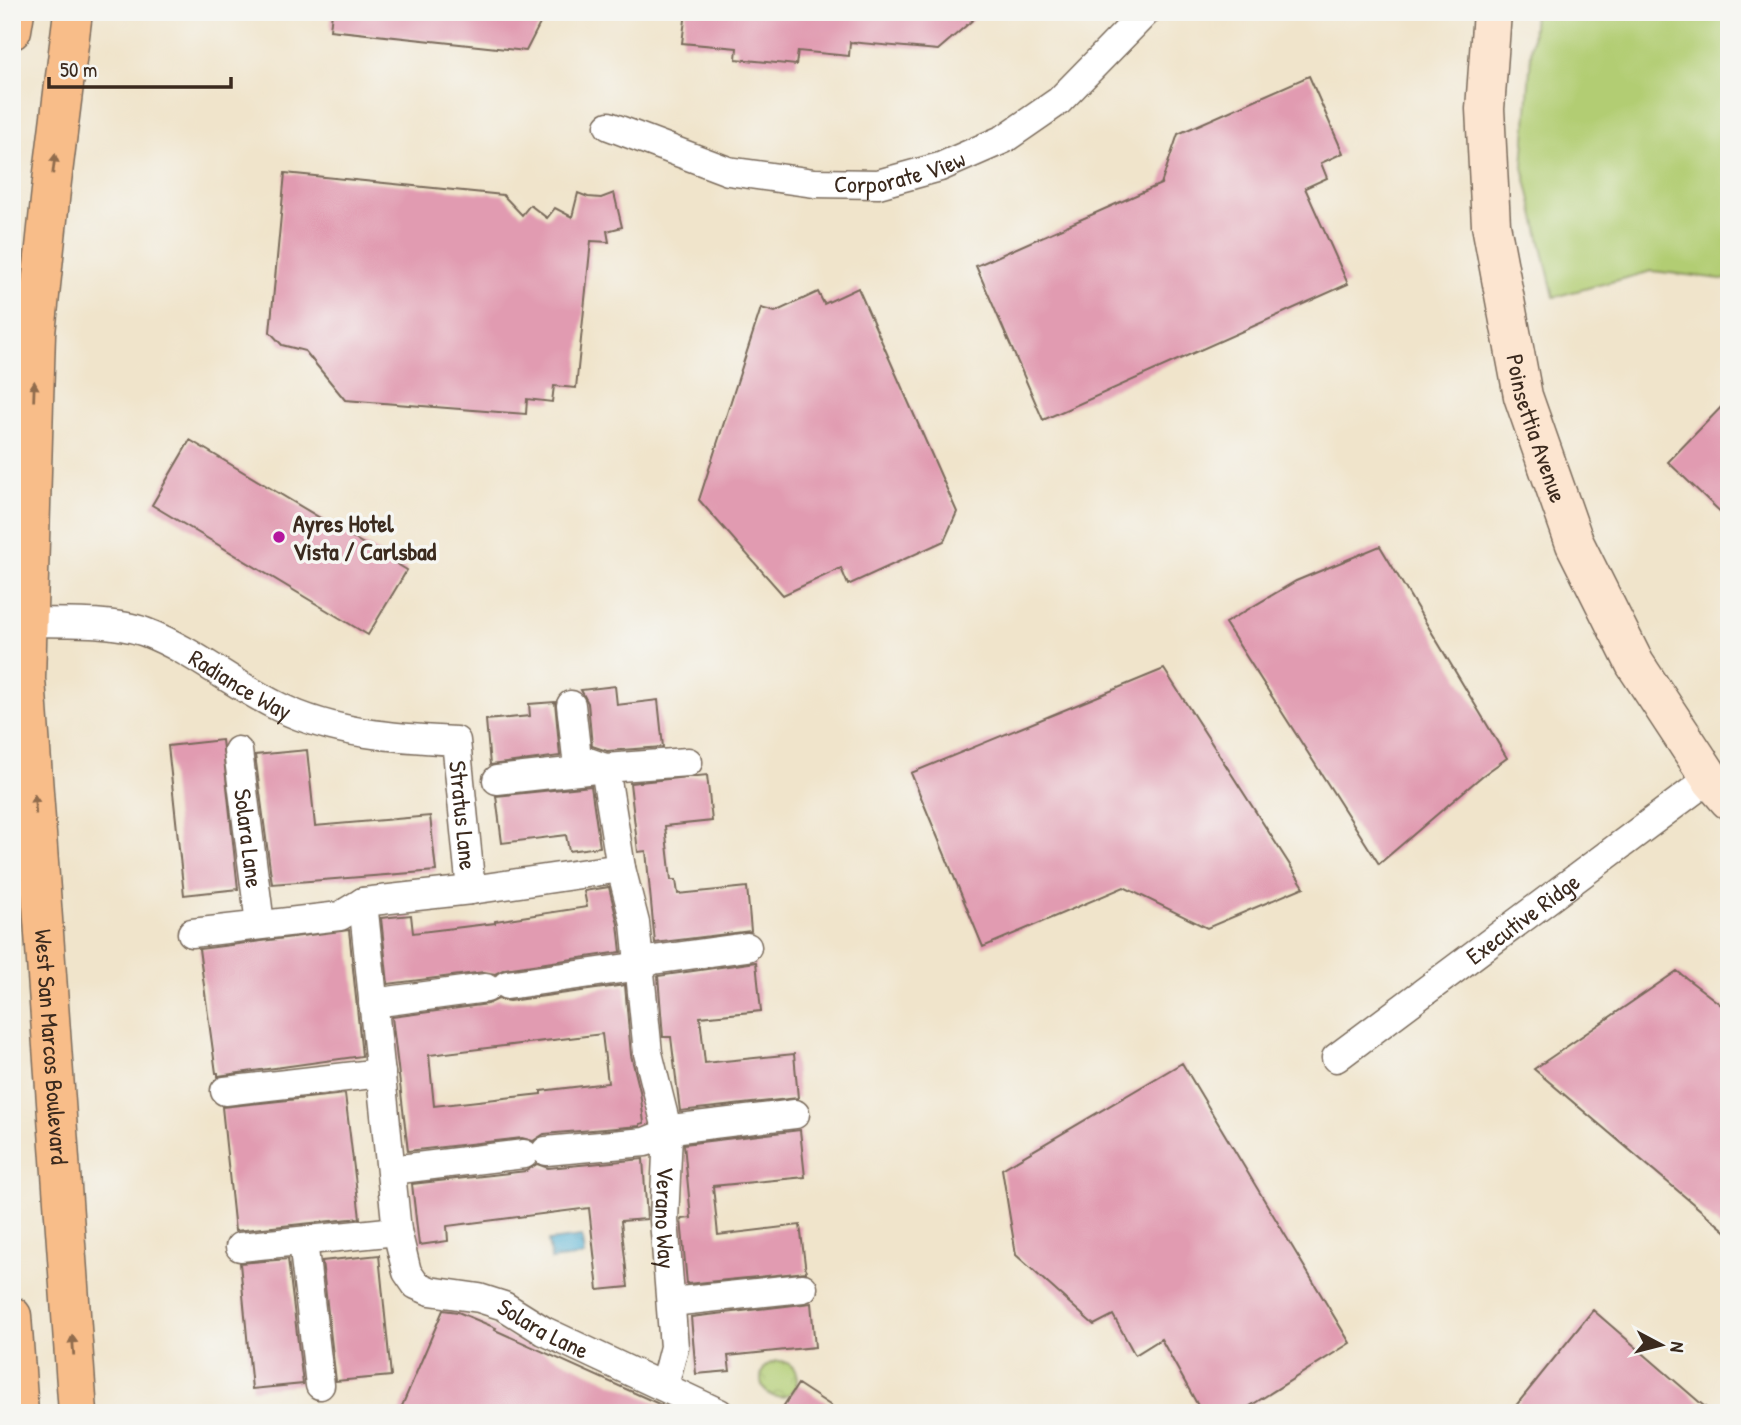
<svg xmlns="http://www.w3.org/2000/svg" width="1741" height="1425" viewBox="0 0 1741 1425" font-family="'Patrick Hand',sans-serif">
<defs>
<pattern id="park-crowns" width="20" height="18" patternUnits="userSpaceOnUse" patternTransform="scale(1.75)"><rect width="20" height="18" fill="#b2cd73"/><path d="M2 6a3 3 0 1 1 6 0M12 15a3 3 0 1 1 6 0" fill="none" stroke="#9ab063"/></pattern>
<pattern id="water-ripples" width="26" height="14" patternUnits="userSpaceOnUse" patternTransform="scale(1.75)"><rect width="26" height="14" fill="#55b1d3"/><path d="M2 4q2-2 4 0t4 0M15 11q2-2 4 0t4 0" fill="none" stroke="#4890ab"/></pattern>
</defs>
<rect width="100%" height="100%" fill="#f6f6f2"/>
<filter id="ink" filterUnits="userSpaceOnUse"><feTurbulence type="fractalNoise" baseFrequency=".0143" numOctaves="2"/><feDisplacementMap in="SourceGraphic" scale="14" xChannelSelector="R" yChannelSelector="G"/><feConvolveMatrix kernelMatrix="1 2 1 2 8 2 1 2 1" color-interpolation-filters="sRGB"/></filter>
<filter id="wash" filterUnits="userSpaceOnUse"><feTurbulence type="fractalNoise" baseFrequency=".00686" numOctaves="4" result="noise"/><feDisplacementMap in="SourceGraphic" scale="28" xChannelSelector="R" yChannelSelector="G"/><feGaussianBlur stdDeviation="1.57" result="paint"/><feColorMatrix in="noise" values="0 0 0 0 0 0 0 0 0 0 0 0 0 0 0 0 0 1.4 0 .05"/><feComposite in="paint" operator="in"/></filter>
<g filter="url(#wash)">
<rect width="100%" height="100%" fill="#f0e4cb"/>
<path fill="#b2cd73" stroke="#767c48" stroke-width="2" d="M1534,12H1729V280L1652,271L1554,297L1523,167Z"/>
<path fill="url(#park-crowns)" stroke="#767c48" stroke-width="2" d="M761 1379a18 18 0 1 1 36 0a18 18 0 1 1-36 0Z"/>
<path fill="url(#water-ripples)" stroke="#486e78" stroke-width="2" d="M582,1237L584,1256L551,1260L548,1241Z"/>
<g id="blocks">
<path fill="#e19bb1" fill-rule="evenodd" d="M332,12H546L526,51L330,30Z
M686,12H982L938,50L850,42L849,56L798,51L796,65L736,59L737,48L682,43Z
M1309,76L1343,153L1321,163L1327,178L1305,188L1348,284L1043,420L976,266L1161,184L1178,134Z
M285,173L503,195L522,215L530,205L547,218L555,208L572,217L578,193L588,197L601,198L614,193L622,227L607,231L609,242L591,241L576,388L554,386L552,402L527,399L526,414L345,400L305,351L282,345L270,332Z
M858,288L957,512L944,541L848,585L841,568L783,595L699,500L761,308L775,312L818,292L824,304Z
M1729,399V520L1668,462Z
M190,440L407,570L368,635L152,505Z
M1380,546L1507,758L1482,776L1379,864L1225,623L1296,581Z
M1164,669L1304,887L1207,928L1124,887L983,947L911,773Z
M615,686L617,705L658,700L663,747L607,751L592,746L588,703L581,690Z
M555,702L560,756L490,765L486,720L530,716L529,704Z
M222,740L238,889L184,895L168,746Z
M307,750L315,826L430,816L436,871L272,884L255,755Z
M707,775L712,821L665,826L671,880H676L678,894L747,887L751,931L655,943L646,851L638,852L630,783Z
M591,786L600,847L569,851L566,835L502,843L496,796Z
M609,887L618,924L621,952L505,969L495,974L484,972L388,984L381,918L411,915L413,933L495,923V921L587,907L584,891Z
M349,930L362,1056L218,1076V1073H216L199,949Z
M756,962L761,1011L700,1017L705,1063L794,1054L798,1098L680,1111L671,1037H663L658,976Z
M1677,971L1729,1011V1234L1534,1069Z
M625,985L631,1055L640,1091L644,1123L640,1124V1126L544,1134L533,1141L522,1138L408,1151L392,1017L488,1004L498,999L509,1001ZM602,1034L608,1083L541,1091V1094L434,1106L429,1055Z
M1182,1063L1350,1343L1239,1413L1201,1411L1161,1339L1135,1355L1113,1315L1094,1325L1016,1255L1002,1169Z
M345,1094L360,1218L235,1231L222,1107Z
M800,1130L805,1177L713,1186L718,1235L800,1225L806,1272L687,1284L681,1219L691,1218L684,1144Z
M643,1159L647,1219L621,1221L628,1287L598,1290L589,1208L447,1226L448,1241L419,1245L412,1184L526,1171L537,1164L548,1168Z
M379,1255L391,1376L336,1381L322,1261Z
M288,1259L303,1384L252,1389L240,1263Z
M811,1303L815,1347L728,1356L730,1371L696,1374L691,1317Z
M443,1310L458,1312L496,1328L495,1330L679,1413H399Z
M1593,1310L1712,1413H1510Z
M798,1384L842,1413H779Z"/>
</g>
</g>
<g filter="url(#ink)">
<use href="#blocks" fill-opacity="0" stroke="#7a6b5b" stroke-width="2"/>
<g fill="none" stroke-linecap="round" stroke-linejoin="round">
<g stroke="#7a6b5b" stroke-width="31">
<g id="street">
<path id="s1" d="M609,126L728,171L814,183L878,184L940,167L1004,139L1059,101L1146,12"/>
<path id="s2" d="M12,622C50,623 110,619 145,632C193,650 233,685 279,707C334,734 397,738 456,741L471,890"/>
<path id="s3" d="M571,705L577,758L605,768L621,868L635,923L648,1053L668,1133L664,1220L674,1347L664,1386"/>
<path id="s4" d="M238,751L260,924"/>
<path d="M497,780L605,768L688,762"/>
<path id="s5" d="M363,902L397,1231L407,1272L416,1285L430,1291L479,1298L504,1306L544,1331L719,1413"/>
<path d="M192,933L340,916L363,902L471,890L621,868"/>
<path d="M507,985L641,966L653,960L747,947"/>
<path d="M373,1003L486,988"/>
<path id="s6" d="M1336,1058L1710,778"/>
<path d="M225,1091L381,1073"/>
<path d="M546,1151L645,1142L680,1128L795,1114"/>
<path d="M392,1170L524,1154"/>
<path d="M303,1241L320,1385"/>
<path d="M240,1247L397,1231"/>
<path d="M671,1302L803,1288"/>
</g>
</g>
<g stroke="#7a6b5b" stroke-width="41">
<g id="secondary">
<path id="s7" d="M1492,12L1485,109L1491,225L1523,396L1575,544L1635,664L1710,778L1729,800"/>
</g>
</g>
<g stroke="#7a6b5b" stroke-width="41">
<g id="primary">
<path id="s8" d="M73,12L52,181L36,333L26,679L78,1413"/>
<path d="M12,30L15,12"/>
<path d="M12,1316L19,1413"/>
</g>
</g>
<use href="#street" stroke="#fff" stroke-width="28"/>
<use href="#secondary" stroke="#fce5d0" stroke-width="38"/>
<use href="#primary" stroke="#f8bd89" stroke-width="38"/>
</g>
<defs><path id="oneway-solid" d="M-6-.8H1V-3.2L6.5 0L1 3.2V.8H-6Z" transform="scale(1.75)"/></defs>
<g fill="#906c4e">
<use href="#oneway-solid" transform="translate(54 164) rotate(-83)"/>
<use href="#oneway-solid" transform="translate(34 391) rotate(-88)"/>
<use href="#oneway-solid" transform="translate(35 804) rotate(-94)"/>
<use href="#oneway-solid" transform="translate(73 1345) rotate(-94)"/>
</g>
</g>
<circle fill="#b5179e" stroke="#f6f6f2" stroke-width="2.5" cx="279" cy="537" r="7"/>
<g text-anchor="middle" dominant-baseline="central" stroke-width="7" stroke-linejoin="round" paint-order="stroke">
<g font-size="24" fill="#3b2a1e" stroke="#f6f6f2">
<text stroke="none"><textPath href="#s1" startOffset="301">Corporate View</textPath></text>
<text stroke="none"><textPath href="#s7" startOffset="422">Poinsettia Avenue</textPath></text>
<text stroke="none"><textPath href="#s2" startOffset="243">Radiance Way</textPath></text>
<text stroke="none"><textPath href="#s2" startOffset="544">Stratus Lane</textPath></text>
<text stroke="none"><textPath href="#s4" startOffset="88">Solara Lane</textPath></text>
<text stroke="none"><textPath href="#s6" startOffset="233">Executive Ridge</textPath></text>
<text stroke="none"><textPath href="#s8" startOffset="1038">West San Marcos Boulevard</textPath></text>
<text stroke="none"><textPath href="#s3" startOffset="539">Verano Way</textPath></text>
<text stroke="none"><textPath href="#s5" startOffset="525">Solara Lane</textPath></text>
</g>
<g font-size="24" font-weight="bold" fill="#3b2a1e" stroke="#f6f6f2" text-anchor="start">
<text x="293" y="523">Ayres Hotel<tspan x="293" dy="28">Vista / Carlsbad</tspan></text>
</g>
</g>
<rect width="1741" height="1425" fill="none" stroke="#f6f6f2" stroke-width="42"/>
<g transform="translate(1661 1345) rotate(97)" stroke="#f6f6f2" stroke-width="5" paint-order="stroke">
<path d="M0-5L12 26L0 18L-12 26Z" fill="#3b2a1e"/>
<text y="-10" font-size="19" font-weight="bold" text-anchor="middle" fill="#3b2a1e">N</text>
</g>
<path d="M49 77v10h182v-10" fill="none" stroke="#3b2a1e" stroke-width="3.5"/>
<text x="60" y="77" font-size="21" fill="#3b2a1e" stroke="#f6f6f2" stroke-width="5" paint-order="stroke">50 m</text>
</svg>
